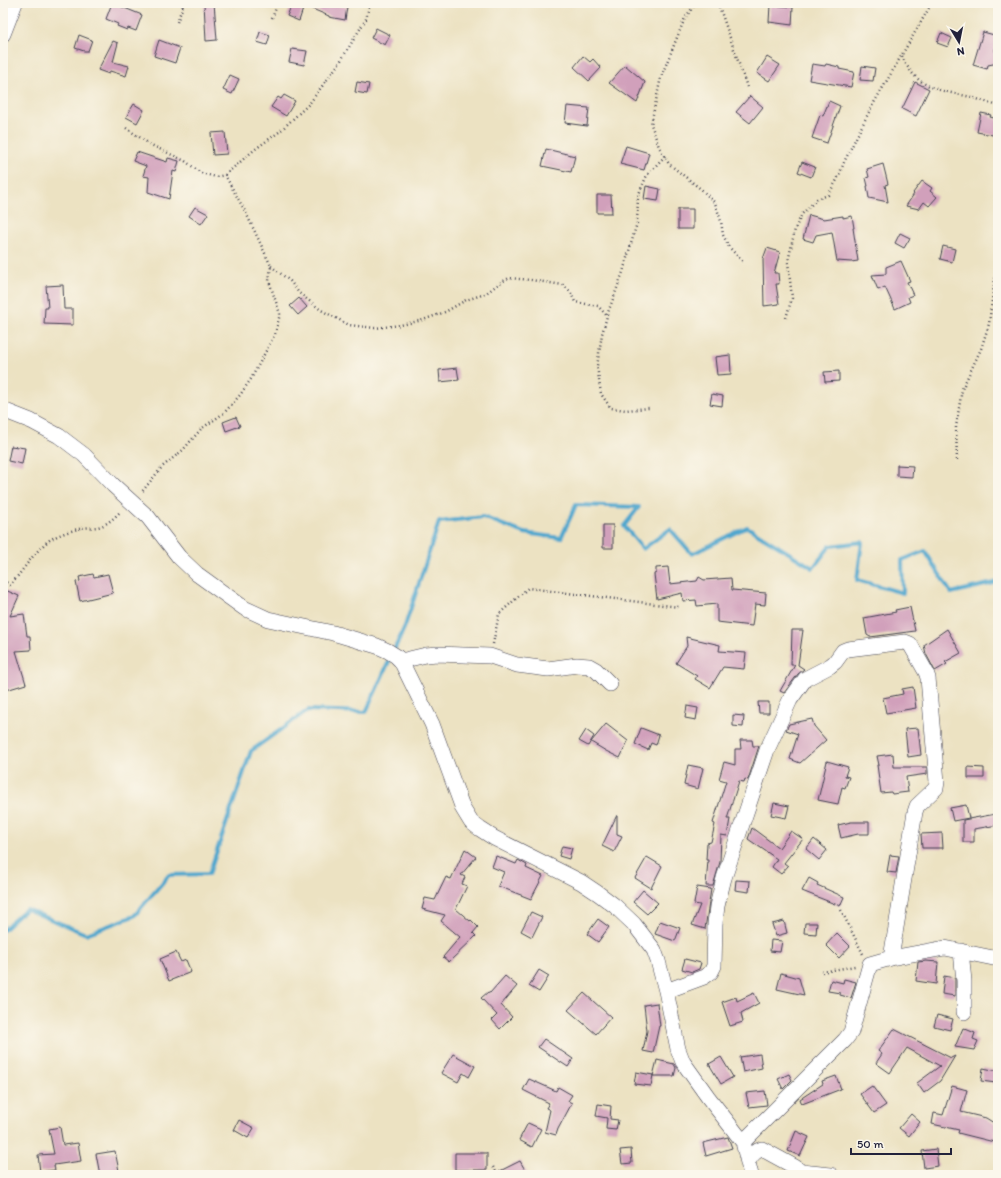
<svg xmlns="http://www.w3.org/2000/svg" width="1001" height="1178" viewBox="0 0 1001 1178" font-family="Itim,sans-serif">
<rect width="100%" height="100%" fill="#fbf7ec"/>
<filter id="ink" filterUnits="userSpaceOnUse"><feTurbulence type="fractalNoise" baseFrequency=".025" numOctaves="2"/><feDisplacementMap in="SourceGraphic" scale="8" xChannelSelector="R" yChannelSelector="G"/><feConvolveMatrix kernelMatrix="1 2 1 2 8 2 1 2 1" color-interpolation-filters="sRGB"/></filter>
<filter id="wash" filterUnits="userSpaceOnUse"><feTurbulence type="fractalNoise" baseFrequency=".012" numOctaves="4" result="noise"/><feDisplacementMap in="SourceGraphic" scale="16" xChannelSelector="R" yChannelSelector="G"/><feGaussianBlur stdDeviation="0.9" result="paint"/><feColorMatrix in="noise" values="0 0 0 0 0 0 0 0 0 0 0 0 0 0 0 0 0 1.4 0 .05"/><feComposite in="paint" operator="in"/></filter>
<g filter="url(#wash)">
<rect width="100%" height="100%" fill="#ece2c2"/>
<g fill="none" stroke-linecap="round" stroke-linejoin="round">
<path stroke="#51a7ce" stroke-width="4" d="M3,930L26,909L86,934L134,916L169,875L209,874L251,751L308,710L366,712L405,626L439,522L483,517L524,533L561,538L576,505L639,507L624,526L643,549L670,529L692,554L747,527L813,568L830,546L862,542L857,580L903,593L902,560L925,551L951,593L998,582"/>
</g>
<g id="blocks">
<path fill="#d1a0bb" d="M112,3L142,15L136,31L128,28L127,30L117,26L118,24L106,19Z
M204,3H214L217,40L206,41Z
M298,3H324L347,7L345,20L329,17V16Z
M292,4L303,9L299,21L287,16Z
M770,5L793,7L792,25L769,22Z
M376,28L390,35L385,45L371,38Z
M260,32L270,35L267,45L257,42Z
M983,32L998,36L995,50L998,63L988,65L987,69L973,65Z
M941,33L952,38L948,47L937,43Z
M79,35L92,40L88,51H84L75,48Z
M159,40L180,48L175,63L154,56Z
M113,41L118,43L113,62L129,66L126,76L110,71L109,74L98,70Z
M292,49L307,51L304,65L289,62Z
M583,56L590,62L593,59L601,68L589,81L574,67Z
M767,57L780,65L769,81L757,73Z
M812,64L825,66L826,64L839,67V69L854,72L851,87L809,80Z
M625,65L645,82L637,103L609,83Z
M862,66L875,68L873,81L860,80Z
M230,75L239,79L232,94L223,90Z
M357,82L369,84L367,94L355,92Z
M915,82L929,89L916,116L902,109Z
M284,95L295,101L286,116L271,107L278,97L281,99Z
M750,96L763,107L750,123L736,112Z
M829,101L840,106L827,143L812,138L820,115L823,116Z
M134,104L144,110L137,123L126,117Z
M567,106L589,108L587,126L565,123Z
M981,113L991,115L990,117L998,119V136L977,132Z
M225,132L227,154L213,155L211,133Z
M626,146L649,153L644,170L620,164Z
M546,149L575,156L571,172L542,166Z
M137,152L167,162L168,158L179,161L176,172L173,171L169,199L148,192L149,177L143,176L146,166L133,161Z
M802,162L815,167L811,177L798,172Z
M883,164L888,184L885,185L888,202L869,198L867,186H868L866,178L869,177L867,169Z
M922,181L932,188L930,191L937,197L929,206L924,202L919,209L906,206L914,194L913,193Z
M646,186L660,189L658,201L644,199Z
M597,195H611L612,213H597Z
M195,207L208,214L201,224L189,216Z
M678,209H693V229H678Z
M809,215L824,219L843,216V218L852,216L854,228H853L858,261L851,262L837,261L832,232L816,235L813,242L803,239Z
M900,233L910,238L904,248L895,243Z
M943,246L955,249L952,262L940,259Z
M767,248L780,252L774,273H778L779,284H776L779,304L764,306L763,259Z
M901,261L910,281L907,282L913,295L908,297L910,302L895,309L885,287L878,290L872,275L886,274V267Z
M63,285L64,309H73V325L44,324L45,308H48L46,286Z
M299,298L307,307L298,315L290,306Z
M730,355L731,374L717,375L715,357Z
M457,368L459,380L440,382L439,370Z
M839,371V381L825,382L824,372Z
M712,394L723,396L722,406L710,404Z
M236,417L240,426L226,431L223,422Z
M11,446L25,448L22,464L8,461Z
M897,465L913,466L912,477L897,476Z
M603,525H613V548H603Z
M668,567L670,584L697,581L699,577L704,580L731,578L732,590L766,593L765,605L755,604L752,626L717,622V604L697,606L696,600L683,601L682,593L657,599L654,574L656,573V568Z
M93,574L94,577L108,574L113,593L80,601L76,582L80,581L79,577Z
M3,589L19,596L10,616L24,614L27,636H30L31,650L16,651L26,684L3,691Z
M910,607L915,631L870,637L867,635L864,618L896,612L895,610Z
M947,629L961,653L945,662L947,664L935,671L926,654L924,645Z
M792,630H803L798,665L804,669L798,674L784,693L780,691L795,665H791Z
M686,637L720,645L719,651L746,653L744,669L723,667L710,688L695,679L697,676L676,663L687,646Z
M913,687L916,708L886,713L883,698L903,694L902,689Z
M758,702H769V713H759Z
M687,706L698,708L696,720L685,718Z
M733,715L744,716L743,727L733,726Z
M812,719L814,726L826,740L800,763L790,759L798,734L786,730L789,724Z
M606,724L628,741L620,758L606,751L591,742Z
M641,728L659,735L656,745L651,743L648,750L635,744Z
M918,728L921,755L908,757L905,729Z
M586,730L594,736L588,746L579,741Z
M740,740H752L753,746H759L748,780L745,779L744,782L739,781L727,819H730L727,836L721,835L720,862L713,886H706L708,860H706L707,843L711,842L715,824L713,823L726,781L719,779L724,762L735,765V749H741Z
M893,754L894,767H927V774L906,777L908,792L892,794L891,792L881,793L877,765H879L877,756Z
M827,761L848,767L845,776L849,777L845,788L842,787L838,804L818,800Z
M688,765L703,768L698,789L684,785Z
M968,767L984,768V778H968Z
M774,803L789,806L786,818L771,815Z
M966,805L969,818L953,821L950,808Z
M996,814L998,825L974,829V842H963V820Z
M617,815V834L622,836L614,852L602,846Z
M851,822H869V834H858L841,838L838,825Z
M752,828L779,848L791,831L803,839L784,863L788,866L781,874L772,867L777,859L748,839Z
M942,833L943,848H922L921,834Z
M814,839L827,850L819,860L806,849Z
M562,846L572,848L569,859L559,856Z
M465,849L476,857L461,875L465,877L462,884L467,886L456,909L470,921L471,920L478,927L473,933L476,936L449,962L443,957L460,937L441,921L445,915L422,909L425,898L435,900L446,877L451,879Z
M890,855L899,856L896,873L887,872Z
M496,856L516,864L518,860L527,865L526,868L543,876L531,899L498,886L504,872L492,867Z
M647,857L662,866L651,888L635,878Z
M809,878L818,883L817,885L844,897L840,906L802,891Z
M736,880L750,881L749,892L735,890Z
M697,887L711,889L705,929L692,925L700,905L694,904Z
M643,890L658,903L647,914L633,902Z
M531,912L542,917L532,937L521,931Z
M598,919L609,927L598,942L587,934Z
M660,921L680,928L675,941L655,934Z
M784,921L787,933L776,936L772,924Z
M805,923H817L816,934L804,933Z
M837,933L850,946L839,958L826,945Z
M771,940L782,941L780,952L770,951Z
M176,952L181,962L186,960L191,972L169,981L160,959Z
M685,959L701,963L699,969L692,972L682,969Z
M926,961L938,962L936,984L916,981L918,962Z
M539,970L549,976L539,992L529,986Z
M781,973L799,978L804,995L777,989Z
M505,976L517,986L501,1005L512,1017L500,1029L492,1020L497,1015L481,998L488,992L490,993Z
M944,976L955,978V996L942,994Z
M844,979L856,982L851,998L840,995V993L828,991L831,980L843,983Z
M584,993L611,1017L596,1034L568,1010Z
M754,993L759,1003L741,1013L743,1022L730,1026L722,1002L736,997L737,1001Z
M657,1003L660,1026H659L653,1053L643,1051L647,1031L644,1005Z
M937,1015L953,1019L950,1030L934,1026Z
M963,1028L975,1033L973,1039L978,1041L974,1050L955,1047Z
M894,1029L951,1058L955,1056L940,1081L924,1093L917,1083L940,1066L907,1048L890,1073L876,1063L882,1054L878,1051Z
M544,1039L573,1059L568,1067L538,1047Z
M453,1054L475,1066L469,1077L463,1073L458,1082L441,1073Z
M760,1054L762,1068L743,1072L740,1057Z
M721,1057L733,1077L721,1084L709,1064Z
M657,1060L674,1064L676,1068L674,1076H653Z
M983,1068L998,1071L996,1083L981,1081Z
M636,1072L653,1075L651,1086L634,1084Z
M789,1074L792,1080L783,1089L778,1079Z
M836,1076L841,1089L802,1104L800,1099L823,1084L822,1081Z
M529,1079L556,1091L558,1087L572,1095L568,1101L572,1103L558,1129L556,1135L545,1132L550,1110L546,1108L549,1103L523,1090Z
M872,1086L886,1105L874,1113L860,1094Z
M952,1086L967,1090L961,1112L986,1118L997,1125L994,1142L958,1133L959,1130L932,1124L934,1113L943,1115Z
M765,1091L767,1105L749,1107L746,1093Z
M598,1104L611,1106L610,1119L618,1120L616,1130L606,1129L607,1118L596,1116Z
M911,1114L920,1122L909,1136L899,1128Z
M239,1120L254,1128L248,1138L234,1130Z
M528,1123L541,1129L532,1147L519,1140Z
M60,1127L63,1145L78,1143L81,1161L54,1165L55,1170L40,1172L38,1155L54,1154L49,1129Z
M796,1131L809,1137L800,1156L788,1151Z
M728,1137L732,1148L706,1156L703,1143Z
M631,1149L632,1163L622,1164L620,1150Z
M936,1149L938,1166L924,1168L922,1151Z
M115,1151L119,1171L110,1173L109,1175H100L96,1154Z
M455,1153H487V1170H455Z
M520,1161L528,1175H492Z"/>
</g>
</g>
<g filter="url(#ink)">
<use href="#blocks" fill-opacity="0" stroke="#403f4f" stroke-width="1"/>
<g fill="none" stroke-linecap="round" stroke-linejoin="round">
<g stroke="#403f4f" stroke-width="16">
<path id="street" d="M3,34L15,3
M3,410L31,421L59,436L84,455L113,485L148,517L179,557L197,574L244,608L268,619L333,633L377,646L388,651L396,656L401,661L432,724L463,809L471,822L480,829L494,838L581,882L599,894L615,906L634,924L654,950L658,961L666,991L678,1049L683,1062L708,1097L743,1142L751,1175
M401,661L426,655L437,654L490,656L517,665L548,669L577,665L589,666L596,670L610,684
M961,951L964,981V1012
M666,991L704,977L711,972L714,966L715,924L717,906L724,878L767,750L790,700L805,679L830,666L835,662L843,651L848,649L905,642L910,644L926,672L928,678L937,782L936,788L917,806L915,812L891,958
M743,1142L845,1040L851,1032L870,964L891,958L945,948L998,959
M748,1161C752,1155 755,1151 762,1149L795,1167L801,1172L831,1175"/>
</g>
<path stroke="#403f4f" stroke-width="2.5" stroke-dasharray="1 3" stroke-linecap="butt" d="M696,3L685,18L661,77L651,124L659,147L669,164L702,190L715,203L721,221L723,235L729,247L743,262
M718,3L747,87
M272,18L278,3
M177,22L184,3
M902,56C906,65 911,73 918,79C932,91 954,93 971,97C980,100 989,103 998,106
M126,128L151,145L185,161L201,173L216,177L225,175L246,213L271,266L269,281L280,314L275,334L251,379L240,395L224,413L201,429L183,450L162,467L141,493
M225,175L254,150L279,132L309,104L340,62L366,19L370,3
M271,266L290,281L299,293L321,310L349,325L375,328L401,325L423,320L445,312L466,300L485,294L500,283L509,278L531,280L563,285L570,291L575,302L598,306L607,316L602,334L597,366L601,394L611,408L626,410L649,408
M607,315L623,272L637,223L638,196L647,175L665,156
M786,318L792,298L788,262L795,229L802,214L817,199L828,195L837,180L845,160L871,108L932,3
M957,460L956,427L962,389L981,349L989,324L998,253
M3,580L10,585C24,570 34,551 51,539C60,534 73,530 83,528C89,527 96,528 101,526C109,523 115,517 121,511
M493,644L499,614L528,588L679,607
M841,910L863,954
M822,972L855,966
M493,1167L498,1175"/>
<use href="#street" stroke="#fff" stroke-width="15"/>
</g>
</g>
<rect width="1001" height="1178" fill="none" stroke="#fbf7ec" stroke-width="16"/>
<g transform="translate(959 42) rotate(170)" stroke="#fbf7ec" stroke-width="3" paint-order="stroke">
<path d="M0-3L7 15L0 10L-7 15Z" fill="#22223b"/>
<text y="-6" font-size="11" font-weight="bold" text-anchor="middle" fill="#22223b">N</text>
</g>
<path d="M851 1148v6h100v-6" fill="none" stroke="#22223b" stroke-width="2"/>
<text x="857" y="1148" font-size="12" fill="#22223b" stroke="#fbf7ec" stroke-width="3" paint-order="stroke">50 m</text>
</svg>
